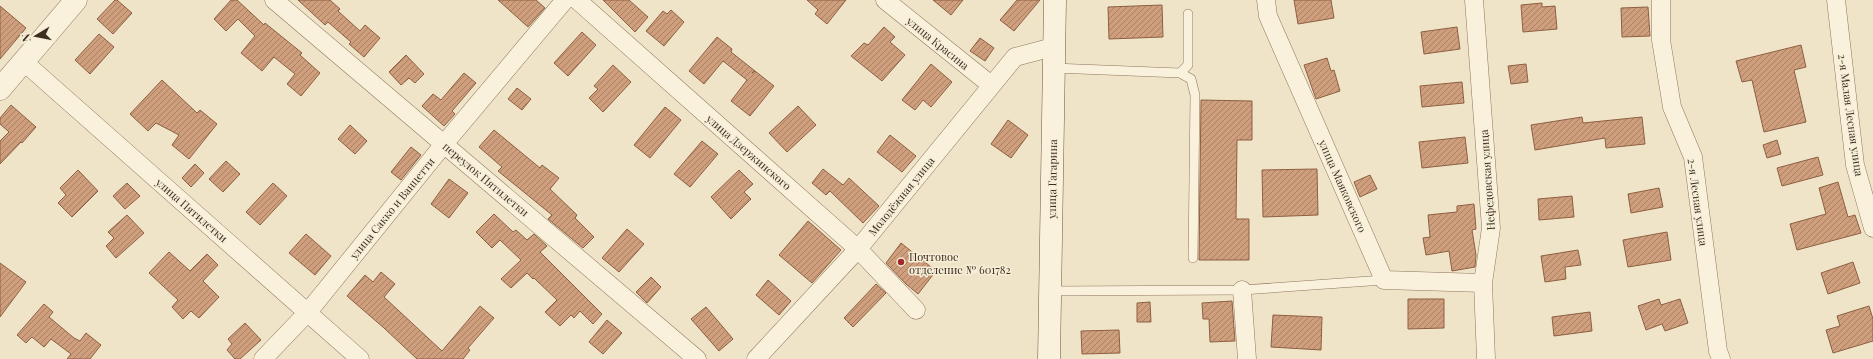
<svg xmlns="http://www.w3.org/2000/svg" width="1873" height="359" viewBox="0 0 1873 359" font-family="'Playfair Display',serif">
<defs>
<pattern id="building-hatch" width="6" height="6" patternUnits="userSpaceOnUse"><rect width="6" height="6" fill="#cf9f7d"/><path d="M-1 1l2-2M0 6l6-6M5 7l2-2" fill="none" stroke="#a98266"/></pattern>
</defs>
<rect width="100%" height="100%" fill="#f0e4c8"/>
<path fill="url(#building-hatch)" stroke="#8d5f41" d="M115,0H117L132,13L113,34L97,19Z
M231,0H237L264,25L265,23L302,53L300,55L320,73L301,96L287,84L295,74L274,57L262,71L241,53L255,36L238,19L226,31L214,19Z
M298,0H330L340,9L338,11L360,31L365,25L380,38L364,57L349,44L351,42L328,22L325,25Z
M498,0H536L545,8L528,27Z
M603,0H629L648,17L635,32Z
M807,0H846L827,24L815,14L818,10Z
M933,0H963L951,15Z
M1017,0H1040L1014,31L1000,20Z
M1294,0H1331L1334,18L1298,24Z
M1542,3V7L1555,6L1557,29L1523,32L1521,5Z
M1162,5L1163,37L1109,39L1108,7Z
M0,6L26,28L0,59Z
M1648,7L1650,36L1622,37L1621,8Z
M671,10L684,22L664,46L646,31L663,11L667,14Z
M884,27L895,37L890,42L905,55L882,81L851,56L864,43L868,45Z
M1457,27L1460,49L1424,54L1421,32Z
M582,32L596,45L568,76L554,63Z
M99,34L114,47L90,74L75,60Z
M717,37L732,49L731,52L755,71L752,73L755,71L774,86L750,116L731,101L747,80L723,61L704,84L689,71Z
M980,38L994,48L985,61L970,51Z
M1801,45L1806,67L1794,70L1806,122L1764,132L1752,80L1742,82L1736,61Z
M406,55L424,74L415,83L409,78L401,85L389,72Z
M1327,58L1331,71L1334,70L1340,91L1316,99L1304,65Z
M931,64L952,82L931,107L923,100L915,110L902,100Z
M1526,64L1528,82L1511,84L1508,66Z
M613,65L631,82L603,112L589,98L598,89L594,86Z
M464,73L476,83L452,111L455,114L444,126L422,106L433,94L441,100Z
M162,80L197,113L200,110L217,124L189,159L172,145L179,135L156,123L148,131L130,114Z
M1462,82L1464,103L1422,107L1420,86Z
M517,88L531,99L522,110L508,99Z
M1201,100L1252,101V140H1237L1236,219H1249V260H1199Z
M11,105L36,127L22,143L21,142L0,164V141L9,132L0,124V118Z
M798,106L816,125L787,152L769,133Z
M665,107L681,120L650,158L634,145Z
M1582,117L1583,123L1642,117L1645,144L1606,148L1605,138L1535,150L1531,125Z
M1008,120L1028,135L1011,158L991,144Z
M350,125L367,141L355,154L338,139Z
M494,130L540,168L542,165L559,178L550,189L577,215L575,218L594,237L583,248L548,219L552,215L498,171L502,167L479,147Z
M890,135L916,156L902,172L877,152Z
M1465,137L1468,163L1422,168L1419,142Z
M1777,140L1781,154L1767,158L1763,145Z
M702,141L718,154L690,187L674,174Z
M411,147L421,155L401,180L391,172Z
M1818,157L1823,175L1782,186L1777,168Z
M226,161L240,174L223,192L209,179Z
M195,164L204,173L191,187L182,178Z
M823,169L843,185L849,178L879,206L863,223L830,191L826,195L812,183Z
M1317,169L1318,215L1263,217L1262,170Z
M78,170L98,191L72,217L58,203L66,195L60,188Z
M739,170L753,184L744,192L751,199L731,219L711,197Z
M1370,175L1377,189L1360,197L1354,182Z
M449,179L468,193L449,218L431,204Z
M1838,182L1848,217L1855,215L1861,233L1797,250L1790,224L1826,214L1819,188Z
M127,183L140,196L125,209L113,196Z
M273,183L287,196L260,225L246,212Z
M1659,188L1663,207L1631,213L1628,194Z
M1572,196L1574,217L1539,220L1538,199Z
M1474,204L1476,229L1472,230L1476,255L1475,267L1452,271L1449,251L1426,255L1423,238L1430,237L1428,215L1457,212V206Z
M494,214L513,232L516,230L527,240L534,234L547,246L540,252L602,314L593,324L580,311L574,318L571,315L560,326L545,312L557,300L534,278L533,279L527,273L511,288L501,279L521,260L500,240L492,248L476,232Z
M127,215L144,233L116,258L106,246L114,238L108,232Z
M808,221L841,250L812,283L779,255Z
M627,229L644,244L619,272L602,258Z
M1667,232L1671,260L1628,267L1623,240Z
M306,234L331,256L315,275L289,253Z
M901,243L936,271L918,294L906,284L886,263Z
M1578,250L1581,265L1565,267L1566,279L1545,282L1541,256Z
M169,252L190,271L207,254L218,265L203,281L219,297L199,318L191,311L183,319L172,307L178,300L149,273Z
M1853,262L1860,283L1828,294L1821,273Z
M0,263L26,282L0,317Z
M381,272L395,284L384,297L442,351L480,306L494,318L468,348L470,350L463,359H417L384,328L347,296L365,275L373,282Z
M651,277L661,287L647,303L636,292Z
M768,280L791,301L779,315L756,295Z
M876,284L886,293L853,327L844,318Z
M1408,299H1444V328L1408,329Z
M1659,299L1661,305L1680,299L1688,323L1665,331L1662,324L1646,330L1638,306Z
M1232,301L1235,341L1210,342L1209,319H1203L1202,303Z
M1150,302L1151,322H1137V303Z
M44,304L53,312L49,317L74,338L80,341L86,333L101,345L90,359H67L71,354L51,339L44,347L32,337L26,343L17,335Z
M1869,306L1873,319V341L1833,353L1826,330L1840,326L1837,316Z
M706,307L733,339L719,351L691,319Z
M1590,312L1592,331L1554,336L1552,317Z
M1273,315L1322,317L1321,350L1271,347Z
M607,320L622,333L603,354L589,342Z
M245,323L261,340L240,359H235L227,350L232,344L228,339Z
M1119,330L1120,353L1082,354L1081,331Z"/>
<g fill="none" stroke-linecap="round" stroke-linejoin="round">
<g stroke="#8d765c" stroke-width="10">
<path id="service" d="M1053,68L1180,73L1191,79L1195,95L1193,258
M1180,73L1188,65V14
M1050,291L1242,290L1384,280"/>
</g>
<g stroke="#8d765c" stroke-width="19">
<path id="minor" d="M274,0L697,359
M577,0L858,249L916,310
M885,0L991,85
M1266,0L1268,16L1384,280L1483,283
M1474,0L1491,228L1483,283L1486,359
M1661,0V40L1672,107L1693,157L1718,351L1721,359
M1836,0L1855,165L1873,228
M24,62L360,359
M1242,290L1247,359
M263,359L308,312L444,144L565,0
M756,359L858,249L1015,57L1053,47"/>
</g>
<g stroke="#8d765c" stroke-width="23">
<path id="tertiary" d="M0,89L76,0"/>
</g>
<g stroke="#6f573f" stroke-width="23">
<path id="secondary" d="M1049,359L1055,0"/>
</g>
<use href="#service" stroke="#faf1dc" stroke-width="9"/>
<use href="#minor" stroke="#faf1dc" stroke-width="18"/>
<use href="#tertiary" stroke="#faf1dc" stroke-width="22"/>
<use href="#secondary" stroke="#faf1dc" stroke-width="22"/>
</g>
<circle fill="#9e2a2b" stroke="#f7eed8" stroke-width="1.5" cx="901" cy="262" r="4"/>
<g text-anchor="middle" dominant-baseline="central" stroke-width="3" stroke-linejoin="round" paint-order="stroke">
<g font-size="11" fill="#3d2e20" stroke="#f7eed8">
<text transform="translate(938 43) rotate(39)">улица Красина</text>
<text transform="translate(1851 115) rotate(82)">2-я Малая Лесная улица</text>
<text transform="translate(749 152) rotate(41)">улица Дзержинского</text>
<text transform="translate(486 179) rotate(40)">переулок Пятилетки</text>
<text transform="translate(1052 179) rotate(-89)">улица Гагарина</text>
<text transform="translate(1487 180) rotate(-94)">Нефедовская улица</text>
<text transform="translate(1343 186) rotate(66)">улица Маяковского</text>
<text transform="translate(901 196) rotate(-51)">Молодёжная улица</text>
<text transform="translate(1698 202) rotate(82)">2-я Лесная улица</text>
<text transform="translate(392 208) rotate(-51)">улица Сакко и Ванцетти</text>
<text transform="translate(192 210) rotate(41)">улица Пятилетки</text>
</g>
<g font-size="11" fill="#3d2e20" stroke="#f7eed8" text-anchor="start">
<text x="909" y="256">Почтовое<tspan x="909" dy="13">отделение № 601782</tspan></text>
</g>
</g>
<g transform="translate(36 36) rotate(260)" stroke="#f7eed8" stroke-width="3" paint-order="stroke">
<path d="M0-3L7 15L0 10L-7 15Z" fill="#3d2e20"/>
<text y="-6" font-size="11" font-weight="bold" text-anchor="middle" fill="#3d2e20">N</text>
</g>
</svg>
